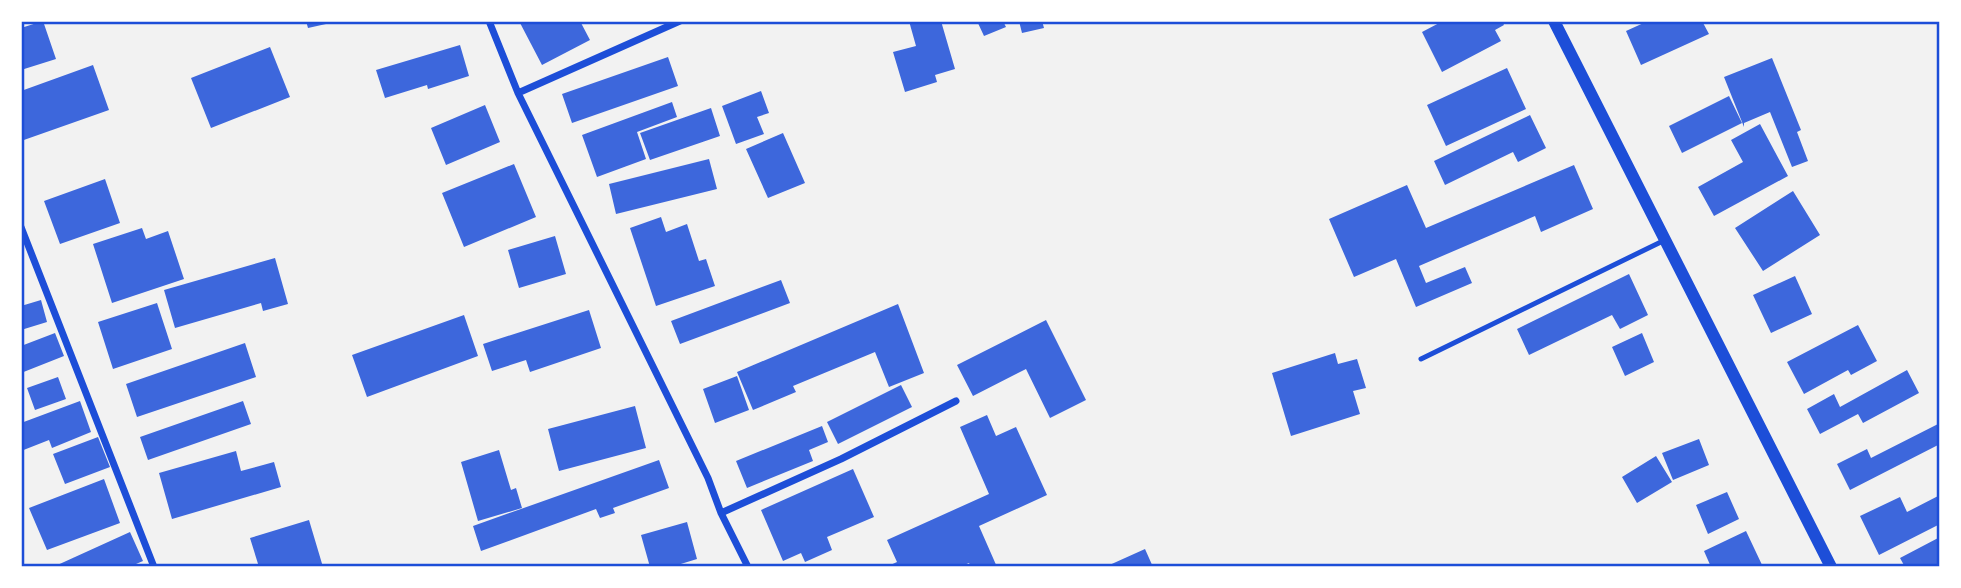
<svg xmlns="http://www.w3.org/2000/svg" width="1961" height="588" viewBox="0 0 1961 588" font-family="Roboto,sans-serif">
<rect width="100%" height="100%" fill="#f2f2f2"/>
<path fill="#3d67dc" d="M43,21L56,59L21,70V28Z
M306,21H335V22L308,28Z
M519,21H580L590,40L542,65Z
M909,21H941L955,69L935,75L937,82L905,92L893,52L916,46Z
M977,21H1003L1006,27L984,36Z
M1019,21H1042L1044,28L1022,33Z
M1443,21H1502L1504,25L1495,30L1501,41L1442,72L1422,32Z
M1648,21H1702L1709,34L1641,65L1626,31Z
M460,45L469,76L428,89L427,85L385,98L376,70Z
M270,47L290,97L211,128L191,78Z
M668,57L678,86L572,123L562,94Z
M1772,58L1801,130L1797,132L1808,161L1792,167L1770,112L1744,123V127L1724,77Z
M93,65L109,110L21,141V91Z
M1507,68L1526,109L1446,146L1427,105Z
M761,91L769,113L757,117L764,134L736,144L722,106Z
M1729,96L1742,123L1682,153L1669,126Z
M672,102L677,117L637,132L646,159L597,177L582,135Z
M485,105L500,142L446,165L431,128Z
M711,108L720,136L650,160L640,133Z
M1530,115L1546,148L1518,162L1513,152L1445,185L1434,161Z
M1760,124L1788,176L1714,216L1698,187L1743,162L1731,140Z
M783,133L805,183L768,198L746,149Z
M709,159L717,189L616,214L609,184Z
M514,164L536,217L464,247L442,193Z
M1574,165L1593,209L1541,232L1535,216L1419,266L1426,283L1465,267L1472,283L1416,307L1396,259L1354,277L1329,219L1407,185L1426,228Z
M105,179L120,223L60,244L44,201Z
M1793,191L1820,235L1763,271L1735,228Z
M661,217L666,232L687,224L699,261L706,259L715,286L656,306L630,228Z
M142,228L146,239L168,231L184,279L112,303L93,244Z
M555,236L566,274L519,288L508,250Z
M275,258L288,304L263,311L261,303L175,328L164,290Z
M1629,274L1648,315L1620,329L1612,315L1529,355L1517,329Z
M1795,276L1812,314L1771,333L1753,295Z
M781,280L790,303L680,344L671,321Z
M41,300L47,322L21,330V306Z
M157,303L172,349L113,369L98,322Z
M898,304L924,373L889,387L875,352L793,386L796,392L753,410L737,372Z
M589,310L601,348L530,372L526,360L492,371L483,344Z
M464,315L478,356L367,397L352,355Z
M1046,320L1086,400L1050,418L1026,369L973,396L957,365Z
M1858,325L1877,361L1851,375L1848,370L1804,394L1787,362Z
M55,333L64,356L21,373V346Z
M1642,333L1654,362L1625,376L1612,347Z
M245,343L256,377L137,417L126,384Z
M1335,353L1338,364L1357,359L1366,388L1353,391L1360,414L1291,436L1272,373Z
M1907,370L1919,393L1863,423L1858,414L1820,434L1807,409L1834,394L1840,407Z
M737,376L749,410L715,423L703,389Z
M58,377L66,399L35,410L27,388Z
M901,385L912,407L838,444L827,422Z
M80,401L91,432L52,448L49,440L21,451V423Z
M243,401L251,424L148,460L140,437Z
M635,406L646,448L559,471L548,429Z
M987,415L996,436L1016,427L1047,495L979,526L997,567H971L969,563L959,567H886L897,562L887,540L989,494L960,427Z
M1940,423V444L1850,490L1837,464L1867,449L1871,458Z
M822,426L828,442L809,450L813,461L747,488L736,461Z
M98,437L110,467L65,484L53,454Z
M1699,439L1709,465L1673,480L1662,453Z
M499,450L511,490L516,488L522,508L478,521L461,462Z
M236,451L241,471L274,462L281,487L172,519L159,473Z
M1656,456L1672,482L1637,503L1622,477Z
M659,460L669,488L613,508L615,513L600,518L596,509L481,551L473,526Z
M853,469L874,517L827,537L832,550L805,562L801,553L783,561L761,510Z
M104,479L120,523L47,550L29,508Z
M1727,492L1739,519L1708,534L1696,505Z
M1940,495V524L1879,555L1860,516L1900,497L1907,512Z
M309,520L323,567H259L250,538Z
M687,522L697,559L671,567H650L641,535Z
M1746,531L1763,567H1711L1704,551Z
M130,532L143,561L129,567H53Z
M1940,537V567H1905L1900,558Z
M1145,549L1153,567H1105Z"/>
<g fill="none" stroke-linecap="round" stroke-linejoin="round">
<path stroke="#1d4ed8" stroke-width="5" d="M1421,359L1665,240"/>
<path stroke="#1d4ed8" stroke-width="7" d="M489,21L518,93L708,478L721,513L748,567
M518,93L680,21
M21,227L154,567
M721,513L841,459L956,401"/>
<path stroke="#1d4ed8" stroke-width="12" d="M1554,21L1831,567"/>
</g>
<rect width="1961" height="588" fill="none" stroke="#ffffff" stroke-width="46"/>
<rect x="23" y="23" width="1915" height="542" fill="none" stroke="#1d4ed8" stroke-width="2.5"/>
</svg>
